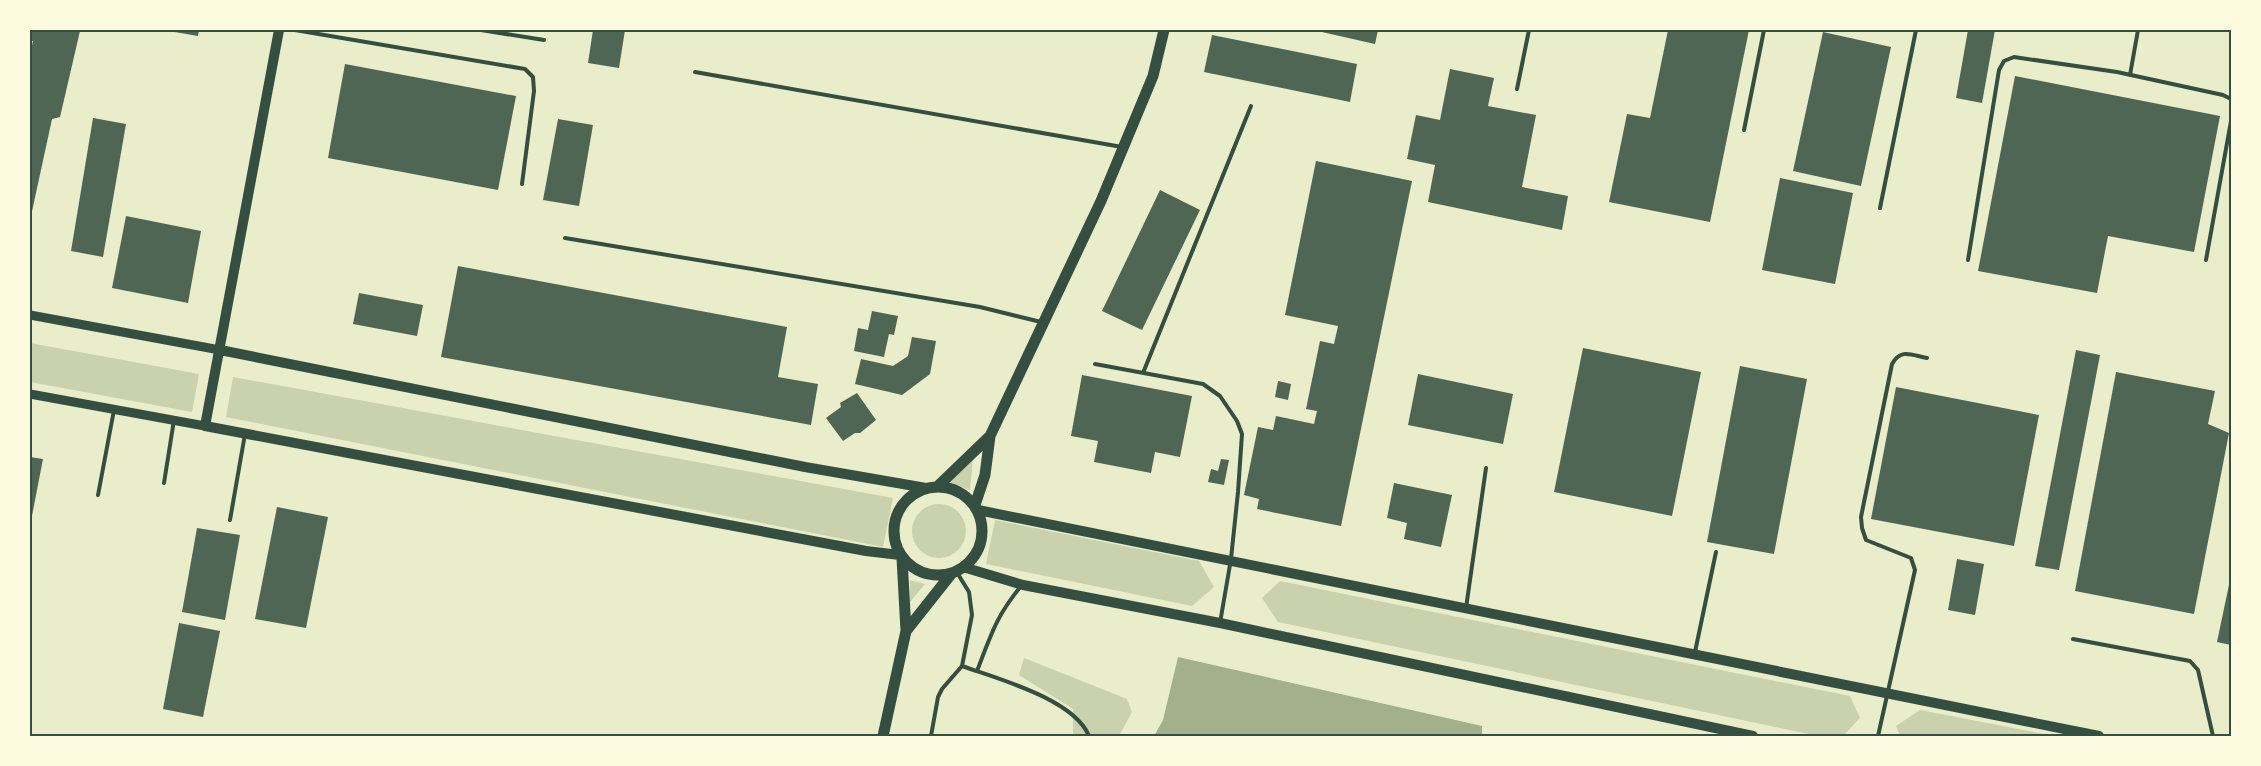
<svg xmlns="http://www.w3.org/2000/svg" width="2261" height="766" viewBox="0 0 2261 766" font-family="'Nunito Sans',sans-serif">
<rect width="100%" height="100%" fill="#e9edc9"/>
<path fill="#cad2ad" d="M30,343L199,374L192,412L30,382Z
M233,377L893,498L883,547L226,417Z
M973,457L970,490L949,482Z
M912 531a27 27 0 1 1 54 0a27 27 0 1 1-54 0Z
M995,520L1199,561L1214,587L1192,606L986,564Z
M910,580L925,584L910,602Z
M1280,581L1850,696L1860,718L1843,736H1818L1278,622L1262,598Z
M1024,658L1127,699L1132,712L1119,736H1073V709L1019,675Z
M1920,710L2054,736H1900L1896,726Z"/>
<path fill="#a3b18a" d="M1178,657L1482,726V736H1154L1163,720Z"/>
<path fill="#4f6655" d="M30,30L80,31L60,117L52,119L31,216L30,53L33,41H30Z
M163,30H199L198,36Z
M593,30H625L619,68L588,63Z
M1313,30H1378L1375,44Z
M1668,30H1749L1710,222L1609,202L1627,114L1650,118Z
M1968,30H1995L1982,103L1956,98Z
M1823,32L1891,47L1861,186L1793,171Z
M1212,35L1357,64L1350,102L1204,72Z
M345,64L516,96L498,190L328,158Z
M1450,69L1494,78L1488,106L1536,115L1522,187L1568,196L1562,230L1428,202L1435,165L1407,159L1416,115L1440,120Z
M2015,76L2220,116L2194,252L2108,236L2097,293L1978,271Z
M93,118L126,124L103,257L71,251Z
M558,119L593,125L579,206L543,200Z
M1316,161L1412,181L1341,526L1257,509L1259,499L1244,495L1258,427L1273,430L1276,416L1314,424L1317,411L1306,409L1320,341L1334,344L1338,326L1285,315Z
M1780,178L1853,193L1835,284L1762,270Z
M1160,190L1200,210L1142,330L1102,311Z
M126,216L201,231L188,303L112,288Z
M458,266L787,327L778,377L818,384L811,425L441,357Z
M359,293L423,305L417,336L353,324Z
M872,311L898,316L894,335L889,334L884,357L854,351L858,328L868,330Z
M912,337L936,341L930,374L902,395L855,384L861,359L893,366L908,356Z
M1583,348L1701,372L1672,516L1554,492Z
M2076,350L2100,355L2059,570L2035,566Z
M1740,366L1807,379L1774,554L1707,542Z
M2116,372L2215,391L2208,424L2229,433L2194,614L2075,591Z
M1418,374L1513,394L1503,444L1408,425Z
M1082,375L1192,396L1180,457L1155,452L1151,473L1094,462L1098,441L1071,436Z
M1278,381L1291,384L1288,400L1275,397Z
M1896,387L2039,415L2014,546L1871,519Z
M857,393L876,420L860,433H855L843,441L826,418L841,407L840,403Z
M30,457L43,459L31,521H30Z
M1221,459L1229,460L1224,485L1208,482L1211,469L1218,471Z
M1394,483L1452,495L1441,547L1404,539L1407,523L1387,518Z
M277,507L328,517L306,628L255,619Z
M197,528L240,535L225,620L182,612Z
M1957,559L1984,564L1975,615L1948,610Z
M2230,580H2231V645L2217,642Z
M179,623L220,631L203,717L163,709Z"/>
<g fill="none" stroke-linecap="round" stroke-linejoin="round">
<path stroke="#344e41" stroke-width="4" d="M295,30L525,69L533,77L534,91L522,184
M481,30L544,40
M695,72L1122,147
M2130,75L2138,30
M1517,89L1529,30
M1744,130L1764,30
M1880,208L1916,30
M565,238L980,307L1041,322
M1968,260L1999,70L2004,61L2014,57L2117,72L2223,95L2231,99
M2206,260L2231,121
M1095,364L1203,384L1220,396L1237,421L1242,434L1238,492L1231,559L1220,623
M1143,373L1251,106
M164,483L174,420
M98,495L114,410
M230,520L245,434
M1466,608L1486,468
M2073,639L2190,661L2198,670L2213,736
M1695,652L1716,552
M962,666C998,679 1074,699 1089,736
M977,671C991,635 996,616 1022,585
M931,736L938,697L942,689L962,666L972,615L969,592L956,571
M1878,736L1915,570L1911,558L1866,540L1862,528L1861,517L1892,364C1901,348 1911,355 1927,358"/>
<path stroke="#344e41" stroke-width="9" d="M30,315L220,350
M30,394L205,426"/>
<path stroke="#344e41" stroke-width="10" d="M279,30L205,426L866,551L900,555
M220,350L805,467L926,488
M978,510L2099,736
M963,567L1023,585L1220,623L1753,736"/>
<path stroke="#344e41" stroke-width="11" d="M938,486L990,436
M894 531a44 44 0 1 1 88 0a44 44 0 1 1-88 0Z
M975,505L985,475L990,436L1101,201L1153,76L1164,30
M906,631L952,573
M883,736L906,631L902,558"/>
</g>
<rect width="2261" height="766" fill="none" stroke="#fefae0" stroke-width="62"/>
<rect x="31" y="31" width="2199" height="704" fill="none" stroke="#344e41" stroke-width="2"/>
</svg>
